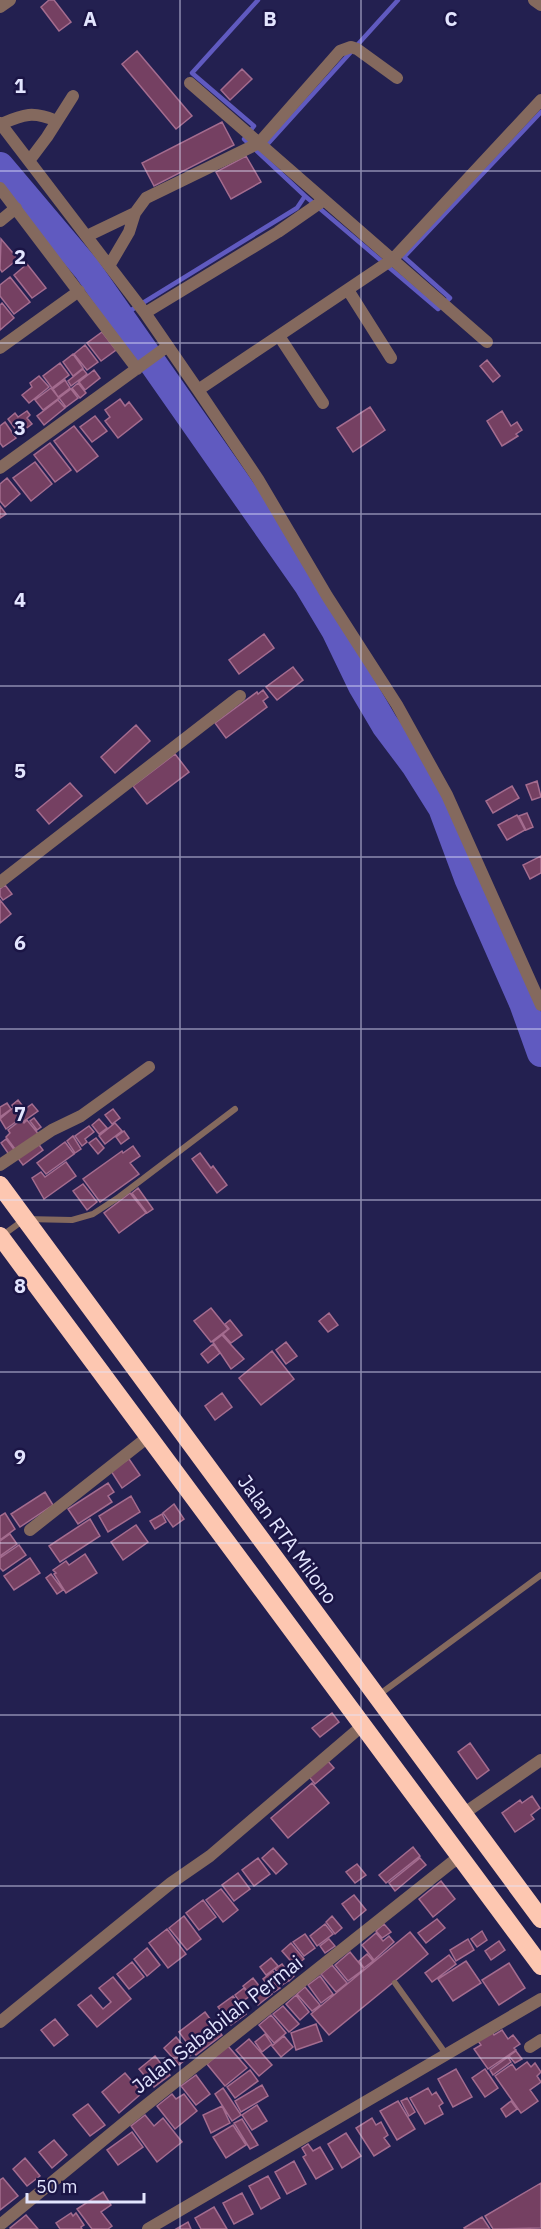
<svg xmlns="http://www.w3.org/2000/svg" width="541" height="2229" viewBox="0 0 541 2229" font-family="'IBM Plex Sans',sans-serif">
<rect width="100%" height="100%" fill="#232050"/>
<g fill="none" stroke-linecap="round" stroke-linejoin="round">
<path stroke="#605ac0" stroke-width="4.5" d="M265,147L398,0
M305,196L438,309L450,298L404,257L541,112
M120,317L297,208L305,196L244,139L254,126L192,73L258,0"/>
<path stroke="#605ac0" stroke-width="28" d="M0,166L87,269L308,585L335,630L362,686L385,725L415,765L442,808L468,878L523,1003L541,1053"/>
</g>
<path fill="#754062" stroke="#a46c8f" stroke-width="1.5" d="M49,0H54L71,22L59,31L41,7Z
M137,51L192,116L176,129L122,64Z
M242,69L252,79L230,100L221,90Z
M222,122L234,145L154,186L142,163Z
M246,156L261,182L231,199L216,172Z
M1,239L18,259L2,272L0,269Z
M27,264L46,288L32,298L14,275Z
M10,277L30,302L14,314L0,296V285Z
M2,303L14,318L0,330V305Z
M102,332L116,350L101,361L87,343Z
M85,345L98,362L87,370L74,354Z
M73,354L83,368L73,376L63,362Z
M487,360L500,376L493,382L480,366Z
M60,363L69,375L52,388L43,376Z
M83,369L87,374L71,386L68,381Z
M94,370L100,378L85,390L79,382Z
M39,376L49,387L29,403L22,395L32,387L30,383Z
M65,380L70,388L58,397L53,389Z
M78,383L86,393L80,398L72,388Z
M51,388L59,398L43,410L35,400Z
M71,389L78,398L66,407L59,398Z
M120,399L125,406L129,402L142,419L118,438L105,421L110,417L105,410Z
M58,400L65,408L44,425L37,416Z
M370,407L385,430L353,452L337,428Z
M27,411L30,415L27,418L32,424L19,434L8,419L15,413L18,417Z
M502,411L511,426L517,422L522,430L516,434L518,436L502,446L487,421Z
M95,416L107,431L92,442L80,427Z
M5,422L16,438L3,447L0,443V426Z
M74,426L98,456L77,472L54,441Z
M50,443L71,470L55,482L34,455Z
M35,462L52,484L31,501L13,478Z
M7,478L20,494L5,507L0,501V484Z
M0,506L6,514L0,518Z
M264,634L274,648L239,674L229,660Z
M293,667L303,680L277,700L266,687Z
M263,690L268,697L263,701L267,707L226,738L215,723L257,692L258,694Z
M136,725L150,741L115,773L101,757Z
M175,754L189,772L147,804L133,786Z
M537,781L541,797L532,800L526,785Z
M70,783L82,796L49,824L37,810Z
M512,786L519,798L493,813L486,801Z
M527,813L533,827L526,830L519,816Z
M517,815L525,830L507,840L498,825Z
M541,856V873L530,879L523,865Z
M5,885L12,894L3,900L0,896V889Z
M0,900L11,914L0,923Z
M18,1100L25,1109L32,1104L38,1111L24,1121L12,1105Z
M7,1103L11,1109L0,1117V1107Z
M13,1108L21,1118L6,1129L0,1119Z
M113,1109L120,1118L112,1124L105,1115Z
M34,1118L41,1127L37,1130L30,1121Z
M99,1119L107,1128L99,1134L92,1125Z
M21,1120L24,1123L27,1120L40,1136L18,1153L6,1137L10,1133L8,1130Z
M115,1123L122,1131L105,1144L99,1136Z
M89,1126L94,1132L85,1139L87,1142L82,1146L75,1136Z
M124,1131L129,1138L121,1144L116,1137Z
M73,1136L81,1149L75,1153L67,1141Z
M96,1138L104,1148L98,1154L89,1143Z
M6,1139L16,1152L10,1156L1,1143Z
M37,1142L43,1150L23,1165L17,1157Z
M65,1142L74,1154L46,1174L37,1163Z
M133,1146L140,1156L130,1163L139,1174L100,1202L83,1179L122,1151L123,1153Z
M200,1153L211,1168L213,1166L227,1185L217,1193L192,1159Z
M66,1162L76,1176L44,1199L32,1178L41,1172L45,1177Z
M83,1184L97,1202L87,1210L73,1191Z
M138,1188L153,1209L147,1213L132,1193Z
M130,1193L146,1213L119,1233L104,1213Z
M211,1308L228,1329L211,1342L194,1321Z
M329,1313L338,1325L328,1332L319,1321Z
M230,1320L242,1335L231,1343L223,1334L229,1329L225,1324Z
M222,1335L244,1359L231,1369L213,1342Z
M286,1342L297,1356L286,1364L276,1350Z
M213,1344L220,1353L208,1363L201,1354Z
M272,1351L294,1379L261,1405L239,1378Z
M222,1393L232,1407L215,1420L205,1406Z
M129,1459L140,1475L122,1488L111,1471Z
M108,1483L114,1492L108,1496L112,1502L78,1524L68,1509Z
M45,1492L53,1505L20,1527L11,1514Z
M131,1496L140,1512L108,1532L99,1516Z
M174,1504L184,1519L173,1527L163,1513Z
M5,1513L15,1529L0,1540V1516Z
M162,1514L166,1522L155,1529L150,1521Z
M90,1519L100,1536L60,1562L49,1546Z
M136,1525L148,1542L123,1560L111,1542Z
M10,1534L17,1544L0,1556V1541Z
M19,1545L26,1555L3,1571L0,1568V1558Z
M85,1554L97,1573L66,1593L54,1574L56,1573L53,1570L66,1561L69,1565Z
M30,1558L40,1573L14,1590L4,1576Z
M51,1574L63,1590L57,1594L46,1578Z
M332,1713L339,1722L320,1737L312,1728Z
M470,1743L489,1770L477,1779L458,1752Z
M326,1759L334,1768L315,1784L307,1774Z
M312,1783L329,1803L288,1838L271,1818Z
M532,1796L540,1808L531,1815L534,1819L515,1832L502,1813L520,1800L522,1803Z
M413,1847L420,1856L386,1883L379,1875Z
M273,1848L287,1864L276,1874L262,1858Z
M258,1858L270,1874L254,1886L242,1870Z
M420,1858L426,1865L395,1891L389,1883Z
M357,1864L366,1875L355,1883L346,1872Z
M238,1873L250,1889L234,1901L222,1885Z
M441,1881L455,1899L433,1917L419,1899Z
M221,1889L238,1910L223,1922L206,1900Z
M354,1895L366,1910L354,1920L342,1904Z
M203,1900L216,1917L199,1930L186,1913Z
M184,1916L201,1939L187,1950L169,1928Z
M332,1916L342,1928L335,1934L326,1922Z
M437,1919L445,1928L426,1943L418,1933Z
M325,1924L333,1934L317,1946L310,1936Z
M384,1924L391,1932L382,1938L376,1931Z
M167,1929L186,1954L168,1968L149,1943Z
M482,1931L487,1940L477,1947L471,1939Z
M410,1932L428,1954L329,2035L311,2014Z
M376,1933L383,1941L389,1936L394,1942L374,1960L362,1945Z
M305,1934L315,1948L304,1956L293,1942Z
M329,1939L335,1946L325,1953L320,1946Z
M468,1939L474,1950L456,1961L450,1950Z
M499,1941L505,1950L491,1960L485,1951Z
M291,1943L304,1959L295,1966L282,1951Z
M147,1948L160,1965L147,1976L134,1959Z
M350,1952L364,1969L348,1981L335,1965Z
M367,1954L373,1961L364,1968L359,1961Z
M449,1955L456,1964L432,1982L425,1973Z
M271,1958L278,1966L266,1975L260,1967Z
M466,1961L481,1983L453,2001L438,1979Z
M132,1962L144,1977L129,1989L117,1974Z
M509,1963L525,1988L499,2005L482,1980Z
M282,1964L288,1972L281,1977L275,1969Z
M332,1965L347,1983L336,1992L321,1974Z
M273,1971L280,1979L269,1987L263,1979Z
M290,1972L294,1976L289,1981L285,1976Z
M284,1976L288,1981L282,1985L279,1980Z
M320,1976L333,1994L321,2003L308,1985Z
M113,1977L131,1999L97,2027L78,2005L91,1995L103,2009L111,2002L99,1988Z
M253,1978L263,1991L254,1999L243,1986Z
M276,1983L280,1988L274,1992L271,1987Z
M305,1987L320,2005L312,2011L297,1994Z
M244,1988L250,1996L240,2003L235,1995Z
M268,1989L272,1994L258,2005L254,1999Z
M296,1995L309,2012L300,2020L286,2004Z
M233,1996L246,2014L231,2025L218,2007Z
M283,2006L299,2024L289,2032L273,2014Z
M205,2012L222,2035L196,2055L179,2032Z
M271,2015L286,2033L274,2043L259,2025Z
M55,2019L68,2035L54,2046L41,2030Z
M316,2024L322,2041L296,2050L291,2033Z
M502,2030L508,2039L513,2035L520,2044L514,2048L516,2050L488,2069L474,2049L481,2045L478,2041L492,2031L494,2035Z
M265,2034L272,2044L262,2052L255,2042Z
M284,2036L293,2047L281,2057L272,2046Z
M176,2037L191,2055L179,2065L164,2048Z
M249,2039L272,2065L259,2076L236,2050Z
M228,2046L247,2068L225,2086L207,2064Z
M516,2051L522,2059L515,2063L509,2056Z
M155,2056L170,2075L154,2087L139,2069Z
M508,2057L511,2062L493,2075L490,2070Z
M527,2062L531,2067L535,2063L541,2072L537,2076L541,2082L530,2090L538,2101L521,2113L495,2076L512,2064L516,2070Z
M456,2069L472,2097L453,2107L438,2079Z
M485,2069L498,2088L485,2097L472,2078Z
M250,2070L258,2081L235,2098L227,2087Z
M125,2073L142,2093L119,2113L102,2092Z
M196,2075L210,2094L196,2105L181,2086Z
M262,2085L268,2096L241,2112L235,2101Z
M223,2088L241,2115L232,2121L215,2094Z
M428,2088L432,2095L436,2092L443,2103L439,2106L443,2114L425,2124L410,2098Z
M172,2094L176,2099L184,2094L197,2111L175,2129L157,2106Z
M407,2098L415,2112L409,2116L401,2101Z
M398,2101L415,2129L397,2140L380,2111Z
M511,2101L517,2109L506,2117L501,2109Z
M88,2104L105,2125L90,2136L73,2115Z
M257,2105L267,2121L252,2130L242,2115Z
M222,2106L230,2123L211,2133L203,2115Z
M145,2115L154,2126L163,2118L182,2142L157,2162L131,2126Z
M372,2118L376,2125L381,2122L388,2135L384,2138L390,2146L374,2156L356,2128Z
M242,2119L258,2145L250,2149L234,2123Z
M233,2125L246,2145L226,2158L213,2137Z
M132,2132L143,2147L118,2165L107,2150Z
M346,2133L361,2156L342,2168L328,2144Z
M54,2140L67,2155L52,2168L39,2152Z
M308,2144L313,2151L320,2147L333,2169L316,2179L303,2157L306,2155L302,2148Z
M25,2158L40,2176L27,2186L13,2169Z
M294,2161L306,2184L287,2194L275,2172Z
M268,2176L280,2198L261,2209L249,2186Z
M3,2178L18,2196L0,2210V2180Z
M541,2183V2228L493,2229L485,2216Z
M103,2192L111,2205L101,2212L112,2226L108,2229H92L77,2209Z
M242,2193L253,2214L234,2224L223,2203Z
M214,2207L227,2229H201L195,2218Z
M71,2213L73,2216L76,2213L84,2225L81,2227L82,2229H60L56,2223Z
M26,2215L38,2229H11L10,2228Z
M482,2217L490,2229H465L464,2228Z
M188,2222L191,2229H176Z"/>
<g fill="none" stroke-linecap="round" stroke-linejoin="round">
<path stroke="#84695e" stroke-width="6" d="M3,1235L25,1219L72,1220L93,1214L119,1197L235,1109
M380,1694L541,1575
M395,1983L446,2054"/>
<path stroke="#84695e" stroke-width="12" d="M534,0L541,5
M0,7L10,0
M190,83L487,342
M0,123L145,313L198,390L258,479L327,596L397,705L447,795L541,1005
M1,124C24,114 33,111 57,121
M29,161L47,137L73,96
M0,188L137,369
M0,221L16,208
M87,236L135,213
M109,266L129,232L135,213L146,198L259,143L340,51L351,47L357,49L397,78
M348,290L391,358
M145,313L278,232L324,200
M279,336L323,403
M0,348L79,291
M198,390L393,259L541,100
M0,468L168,346
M0,882L240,696
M0,1165L52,1130L81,1116L149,1067
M30,1530L148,1437
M463,1814L541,1760
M0,2022L171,1883L210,1856L362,1726
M530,2047L541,2040
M0,2225L130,2118L451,1863L461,1857
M148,2229L541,1999"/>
<path stroke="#fdc7b1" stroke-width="18" d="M0,1185L541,1919
M0,1236L541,1966"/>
</g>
<path fill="none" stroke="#e3e5fe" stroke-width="1.5" stroke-opacity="0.55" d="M180,0V2229M361,0V2229M0,171H541M0,343H541M0,514H541M0,686H541M0,857H541M0,1029H541M0,1200H541M0,1372H541M0,1543H541M0,1715H541M0,1886H541M0,2058H541"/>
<g text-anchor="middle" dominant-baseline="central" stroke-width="5" stroke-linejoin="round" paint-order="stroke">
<g font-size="20" fill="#e3e5fe" stroke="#1b1545">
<text transform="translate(288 1539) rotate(54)">Jalan RTA Milono</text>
<text transform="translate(217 2024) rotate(-38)">Jalan Sababilah Permai</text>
</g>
</g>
<g font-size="20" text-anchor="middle" font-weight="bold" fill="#e3e5fe" stroke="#1b1545" stroke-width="5" stroke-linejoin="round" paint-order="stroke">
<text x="90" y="26">A</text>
<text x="270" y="26">B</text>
<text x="451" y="26">C</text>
<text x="20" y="93">1</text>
<text x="20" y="264">2</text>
<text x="20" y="435">3</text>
<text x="20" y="607">4</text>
<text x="20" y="778">5</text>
<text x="20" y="950">6</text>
<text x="20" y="1121">7</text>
<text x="20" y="1293">8</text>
<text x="20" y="1464">9</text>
</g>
<path d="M27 2193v9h117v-9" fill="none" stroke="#e3e5fe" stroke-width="3"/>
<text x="36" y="2193" font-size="18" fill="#e3e5fe" stroke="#1b1545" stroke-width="4.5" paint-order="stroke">50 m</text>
</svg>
